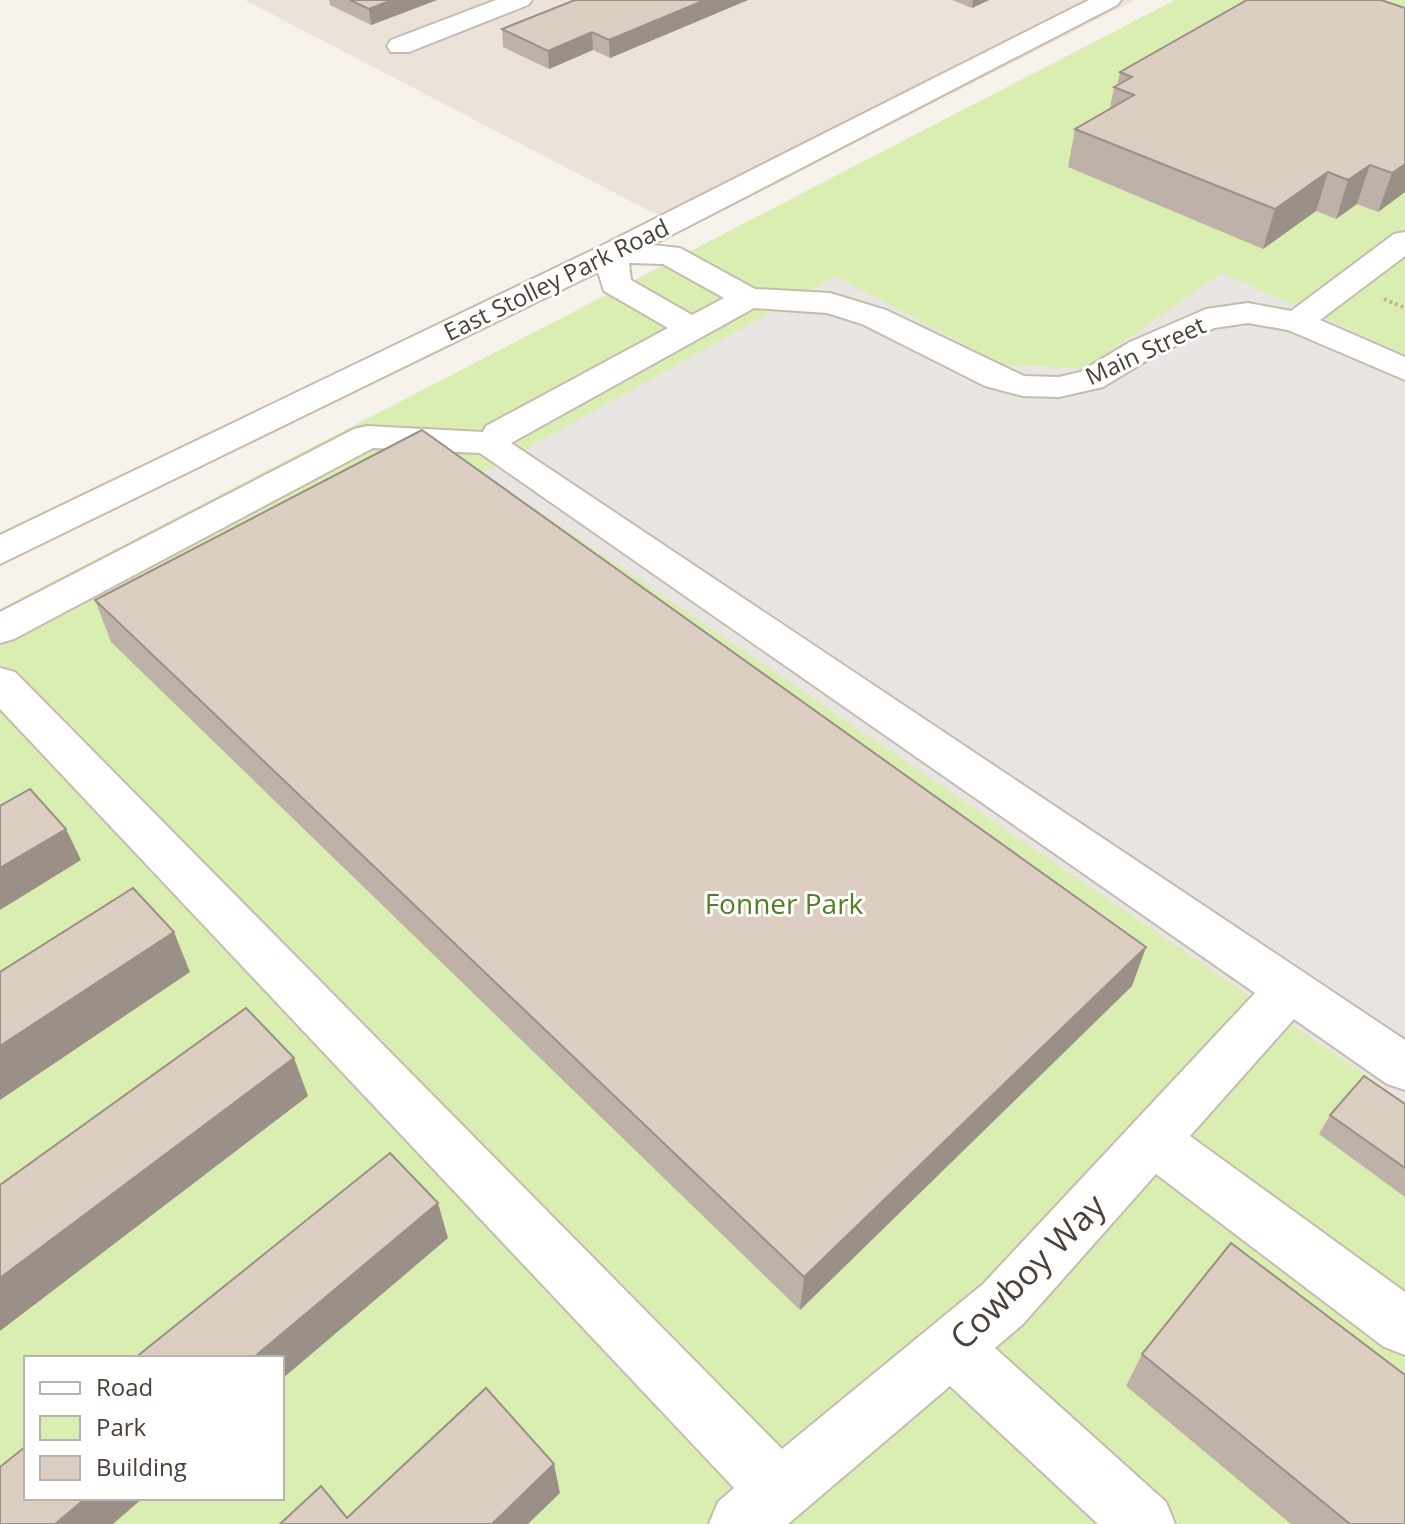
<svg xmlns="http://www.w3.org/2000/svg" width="1405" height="1524" viewBox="0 0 1405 1524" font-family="'Open Sans',sans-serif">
<rect width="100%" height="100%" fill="#f7f2eb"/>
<path fill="#ebe3d9" d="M245,0H1135L686,230Z"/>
<path fill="#dbeeb1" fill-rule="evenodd" d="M1175,0H1405V1524H0V609ZM26,1358H282V1498H26Z"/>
<path fill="#e8e5e3" d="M1222,273L1405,354V1102L483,473L835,276L1002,364L1084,369Z"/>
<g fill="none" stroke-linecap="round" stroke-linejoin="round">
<g stroke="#c6bbaf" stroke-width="4">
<path id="minor" d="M496,0H532L528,5L409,52H391L387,46L391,40Z
M1089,0H1121L1117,5L652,245L680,248L755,289L830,293L886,310L1024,376L1059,377L1080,372L1130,342L1206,309L1248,303L1291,311L1394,234L1405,232V256L1320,320L1405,357V380L1288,330L1248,323L1214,328L1154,356L1103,387L1059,397L1023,396L985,386L862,324L827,313L754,308L511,443L1405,1040V1090L1387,1084L1294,1019L1190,1136L1405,1292V1355L1384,1347L1156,1174L1023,1324L995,1348L1166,1502L1175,1524H1098L950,1386L788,1524H709L718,1502L734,1488L0,709V668L15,672L782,1449L983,1284L1255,993L480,453L373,448L14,639L0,643V612L354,429L367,426L483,432L486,426L668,328L604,291L598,272L0,564V535L601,246ZM629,263L663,264L724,298L692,315L631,280Z"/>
</g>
<path stroke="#c6b29c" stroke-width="4" stroke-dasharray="3 3" stroke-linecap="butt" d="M1384,299L1405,308"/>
<use href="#minor" fill="#fff" fill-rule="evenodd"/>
</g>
<path fill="#beb1a7" d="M329,0H437L371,25L330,5Z
M575,0H748L610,58L593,50L549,69L503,47L502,29Z
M952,0H989L972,8Z
M1381,0L1405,192L1378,212L1357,204L1336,219L1316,211L1263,249L1068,167L1075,129L1110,108L1114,87L1117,86L1120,72Z
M95,600L1146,947L1132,986L800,1310L111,642Z
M1405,1104V1197L1319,1134L1330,1115Z
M1142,1354L1405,1524H1291L1126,1386Z"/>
<path fill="#9b9088" d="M392,0H437L371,25L369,9Z
M705,0H748L610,58L609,40Z
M973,0H989L972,8Z
M592,32L593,50L549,69L548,51Z
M1405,164V192L1378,212L1392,173Z
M1370,165L1357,204L1336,219L1348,180Z
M1328,172L1316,211L1263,249L1275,209Z
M66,829L81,860L0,910V868Z
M174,932L190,972L0,1100V1046Z
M1146,947L1132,986L800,1310L804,1277Z
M294,1058L308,1096L0,1331V1278Z
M438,1203L448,1238L282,1379V1358H253Z
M554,1464L560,1493L528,1524H492Z
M86,1498H143L113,1524H55Z"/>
<path fill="#ddcec2" stroke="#9b9088" stroke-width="2" d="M350,0H392L369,9Z
M575,0H705L609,40L592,32L548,51L502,29Z
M1247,0H1381L1405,8V164L1392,173L1370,165L1348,180L1328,172L1275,209L1075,129L1134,95L1114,87L1132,77L1120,72Z
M422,430L1146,947L804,1277L95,600Z
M30,789L66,829L0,868V806Z
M133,888L174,932L0,1046V972Z
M246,1008L294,1058L0,1278V1185Z
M1364,1076L1405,1104V1168L1330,1115Z
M390,1153L438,1203L253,1358H135Z
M1231,1243L1405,1375V1524H1350L1142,1354Z
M486,1388L554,1464L492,1524H280L321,1486L347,1518Z
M26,1446V1498H86L55,1524H0V1467Z"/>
<g text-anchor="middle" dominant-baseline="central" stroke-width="6" stroke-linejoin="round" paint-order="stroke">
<g font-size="24" fill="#4c4138" stroke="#fff">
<text transform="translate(556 279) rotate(-26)">East Stolley Park Road</text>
<text transform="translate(1145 350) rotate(-25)">Main Street</text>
</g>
<g font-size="28" fill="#537f23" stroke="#fff">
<text x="784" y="903">Fonner Park</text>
</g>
<g font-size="34" fill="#4c4138" stroke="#fff">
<text transform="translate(1027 1271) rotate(-45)">Cowboy Way</text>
</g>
</g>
<rect x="24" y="1356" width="260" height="144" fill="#ffffff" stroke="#b7b3af" stroke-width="2"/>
<rect x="40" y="1382" width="40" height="12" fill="#ffffff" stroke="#b7b3af" stroke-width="2"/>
<text x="96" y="1396" font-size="24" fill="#4c4138">Road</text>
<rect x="40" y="1416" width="40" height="24" fill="#dbeeb1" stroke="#b7b3af" stroke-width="2"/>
<text x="96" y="1436" font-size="24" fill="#4c4138">Park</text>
<rect x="40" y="1456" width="40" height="24" fill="#ddcec2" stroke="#b7b3af" stroke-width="2"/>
<text x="96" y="1476" font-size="24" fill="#4c4138">Building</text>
</svg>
